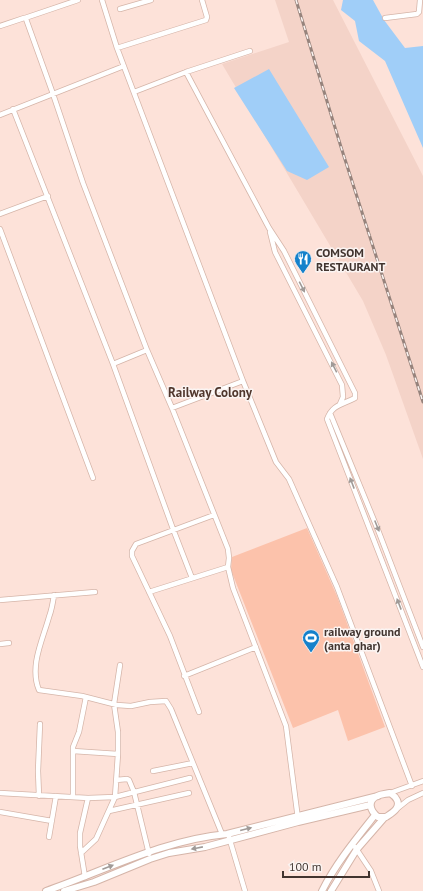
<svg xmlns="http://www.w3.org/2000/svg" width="423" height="891" viewBox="0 0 423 891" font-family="'PT Sans',sans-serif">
<rect width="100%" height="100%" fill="#fde2d9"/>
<path fill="#f4d3c8" d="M275,0H333L423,176V459L386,355L363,301L222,64L289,42Z"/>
<path fill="#fcc2ab" d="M307,528L337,596L385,727L348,741L338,710L293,728L231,570L232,557Z"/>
<path fill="#a0cef8" d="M343,0H373L384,20L405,48L423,46V148L385,61L359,41L355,21L341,10Z
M269,69L329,167L307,180L287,171L234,88Z"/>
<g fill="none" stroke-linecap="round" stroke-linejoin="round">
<g stroke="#d5b5a9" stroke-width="6">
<path id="minor" d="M102,0L117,48L243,381L276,462L289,479L337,587L412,786
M120,9L151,0
M25,18L78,0
M385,18L417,14L419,12L420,0
M0,26L24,18L26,19L53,94L83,183L147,350L172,408L228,549L229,558L228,567L233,588L286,726L298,819
M117,48L206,20L207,17L202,0
M186,72L269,228L284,251L355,393V398C342,405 333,404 327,419L423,667
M134,92L186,72L250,51
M13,109L113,364L173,529L192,578
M0,115L124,66
M0,214L48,196
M0,229L93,478
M270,232L275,252L342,385L343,397L340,404
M113,364L147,350
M172,408L243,381
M330,413L378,530L423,647
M149,592L228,567
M54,595C53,602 52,609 49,617C43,639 29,666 39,690L82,696L117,705L131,706L150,702L166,701L171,709L222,834
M0,600L95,592
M0,644L9,643
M184,676L256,647
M199,712L170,636L132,556V551L136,544L214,515
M73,751L118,754
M153,771L193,763
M116,780L127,779L129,780L134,792L149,854
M0,793L88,798L115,797L190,778
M390,793L423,781
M39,796L38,771L40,724
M73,797V747L79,732L86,697
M398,808L408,800L423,793
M109,811L189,793
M0,812L52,821
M49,837L56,796
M229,837L245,891
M355,847L371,871L379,891
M81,853L96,839L115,797L118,754V732L114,704L120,665
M85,877L80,846V833L88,798"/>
</g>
<g stroke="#d5b5a9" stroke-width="8">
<path id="tertiary" d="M390,793C393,795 395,796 397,800C401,808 392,813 386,817H378C370,811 367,801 377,796C381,794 386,794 390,793Z
M46,891C106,870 163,840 227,834L378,796
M64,891L94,882L150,859L169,853L205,847L298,822L370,805
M322,891C336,863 356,839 375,815
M331,891L357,849L384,818"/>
</g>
<use href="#minor" stroke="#fff" stroke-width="4.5"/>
<use href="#tertiary" stroke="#fff" stroke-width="6"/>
<g stroke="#96837c" stroke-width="3">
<path id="rail" d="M296,0L341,147L423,402"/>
</g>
<use href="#rail" stroke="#fbf4f2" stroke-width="1.5" stroke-dasharray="4.5" stroke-linecap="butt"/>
</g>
<defs><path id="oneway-solid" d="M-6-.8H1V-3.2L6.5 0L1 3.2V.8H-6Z"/></defs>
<g fill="#a09a97">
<use href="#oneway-solid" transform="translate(302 287) rotate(63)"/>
<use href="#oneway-solid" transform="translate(334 367) rotate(-117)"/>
<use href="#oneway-solid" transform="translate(352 483) rotate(-111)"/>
<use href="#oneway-solid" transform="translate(377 526) rotate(68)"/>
<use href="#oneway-solid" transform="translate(399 604) rotate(-111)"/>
<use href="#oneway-solid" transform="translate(246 829) rotate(-14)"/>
<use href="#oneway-solid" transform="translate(197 848) rotate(169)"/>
<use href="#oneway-solid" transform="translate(108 867) rotate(-21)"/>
</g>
<defs>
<g id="restaurant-pin" transform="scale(0.9)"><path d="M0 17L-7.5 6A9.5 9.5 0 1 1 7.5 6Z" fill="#1581cb" stroke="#fbf4f2"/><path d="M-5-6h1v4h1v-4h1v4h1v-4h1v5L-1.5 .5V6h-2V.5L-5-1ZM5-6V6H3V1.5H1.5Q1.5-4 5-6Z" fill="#fff"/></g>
<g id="stadium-pin" transform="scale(0.9)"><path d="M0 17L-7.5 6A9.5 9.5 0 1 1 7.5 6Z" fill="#1581cb" stroke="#fbf4f2"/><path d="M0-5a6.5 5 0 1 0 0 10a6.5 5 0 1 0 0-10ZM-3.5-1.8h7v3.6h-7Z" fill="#fff"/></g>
</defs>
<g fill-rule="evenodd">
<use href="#restaurant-pin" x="303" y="259"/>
<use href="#stadium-pin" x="311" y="638"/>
</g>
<g text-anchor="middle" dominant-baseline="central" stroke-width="3" stroke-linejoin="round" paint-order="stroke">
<g font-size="12" font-weight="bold" fill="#41342f" stroke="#fbf4f2" text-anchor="start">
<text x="316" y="252">COMSOM<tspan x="316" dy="14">RESTAURANT</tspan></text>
<text x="324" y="631">railway ground<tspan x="324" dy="14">(anta ghar)</tspan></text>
</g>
<g font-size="13" font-weight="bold" fill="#50372d" stroke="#fbf4f2">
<text x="210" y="392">Railway Colony</text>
</g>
</g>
<path d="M283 871v6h86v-6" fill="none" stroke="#41342f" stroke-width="2"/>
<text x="289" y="871" font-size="12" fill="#41342f" stroke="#fbf4f2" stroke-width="3" paint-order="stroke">100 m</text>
</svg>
